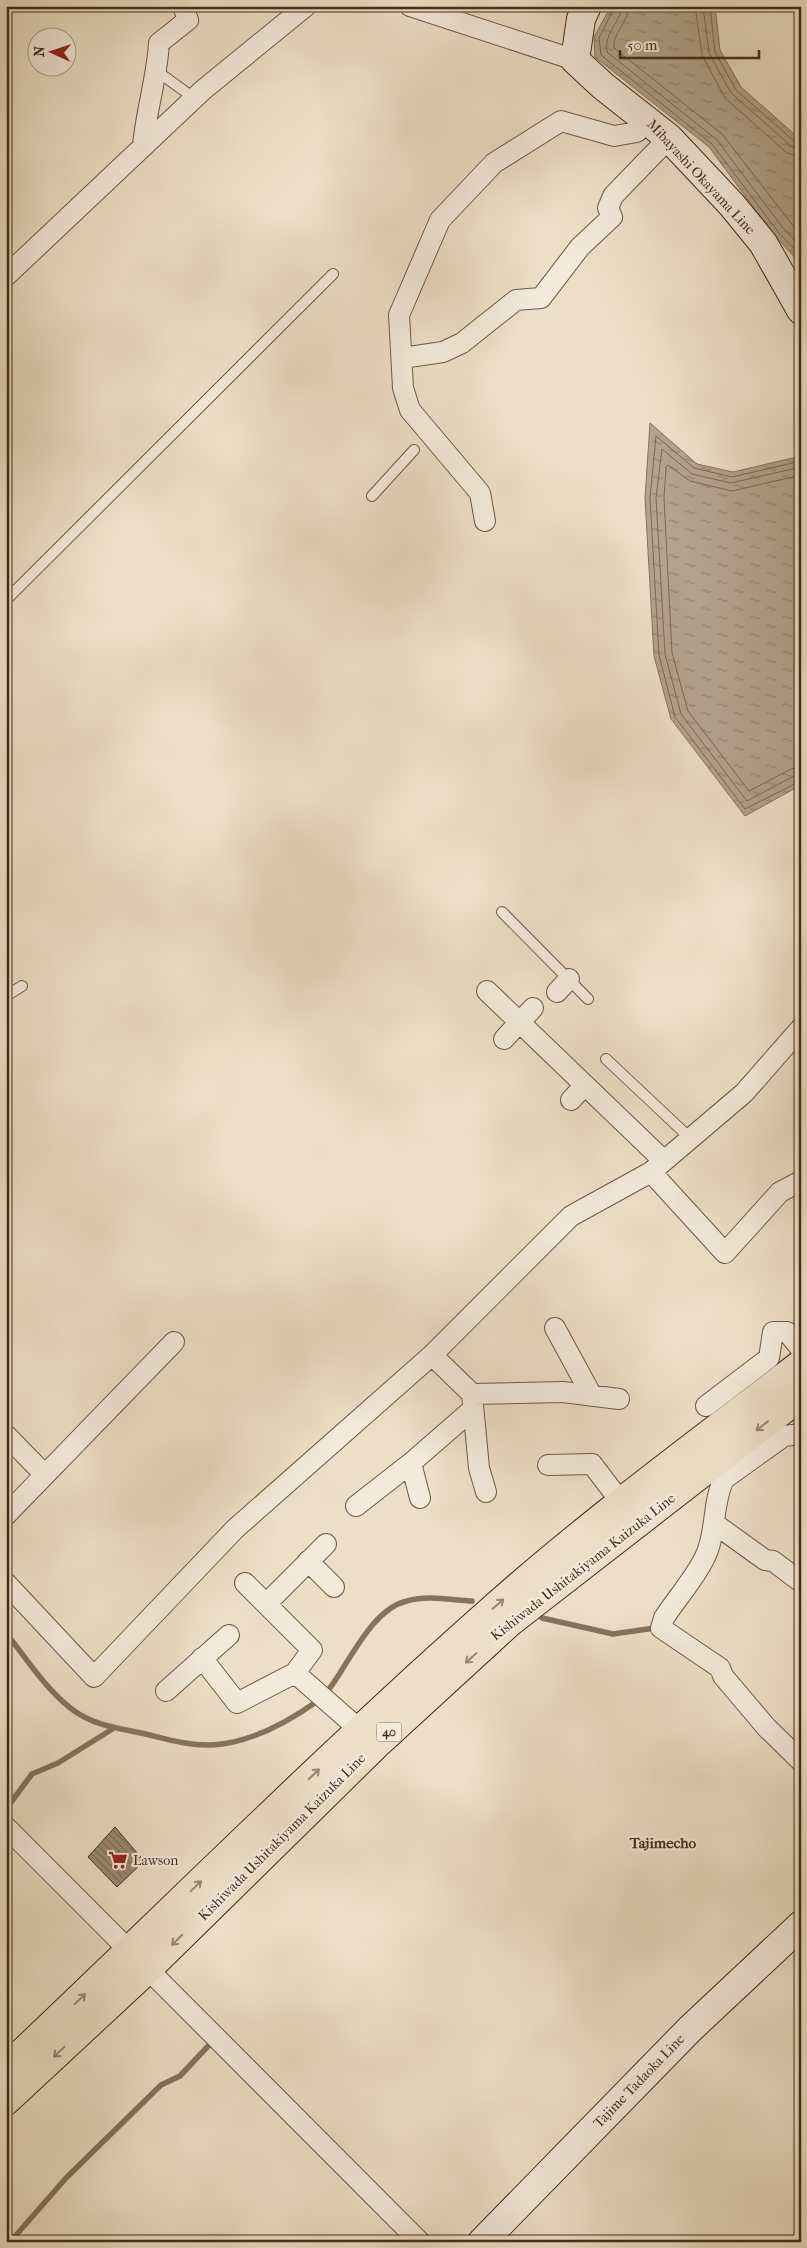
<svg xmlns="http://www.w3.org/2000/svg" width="807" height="2248" viewBox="0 0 807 2248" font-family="'IM FELL French Canon',serif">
<defs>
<pattern id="water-ripples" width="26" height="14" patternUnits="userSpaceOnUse" patternTransform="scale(1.25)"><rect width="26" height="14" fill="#b3a28c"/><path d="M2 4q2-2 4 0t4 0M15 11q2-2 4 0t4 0" fill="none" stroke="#938472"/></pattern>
<pattern id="building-back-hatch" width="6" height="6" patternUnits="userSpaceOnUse" patternTransform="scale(1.25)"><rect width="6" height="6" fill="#9b8a73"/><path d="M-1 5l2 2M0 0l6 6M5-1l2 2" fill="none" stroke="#80715e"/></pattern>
</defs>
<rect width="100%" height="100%" fill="#eddfc7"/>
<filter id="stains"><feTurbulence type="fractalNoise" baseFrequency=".004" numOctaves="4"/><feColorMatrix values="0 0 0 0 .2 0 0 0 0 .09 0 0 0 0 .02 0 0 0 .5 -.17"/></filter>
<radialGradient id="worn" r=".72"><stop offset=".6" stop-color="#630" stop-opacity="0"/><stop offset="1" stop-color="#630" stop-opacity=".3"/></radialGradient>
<path fill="url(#water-ripples)" stroke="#86735e" d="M611,6H715L720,50L741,87L801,140V264L774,235L709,147L595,57L594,37Z
M650,423L697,464L733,472L801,456V785L745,816L671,719L654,656L645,498Z"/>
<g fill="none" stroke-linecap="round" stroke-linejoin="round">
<path stroke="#7b6852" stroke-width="1" d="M615,6L599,38L601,55L712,144L778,232L801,256
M622,6C620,24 604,31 607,52L717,140L783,228L801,247
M629,6C629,22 612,33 614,48L722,134L801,236
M695,6L702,55L725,98L787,153L801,157
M703,6L709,53L731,93L792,147L801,149
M710,6L715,52L736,90L795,142L801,143
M801,461L732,477L694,468L656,436L650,498L659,655L675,717L745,809L801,781
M801,467L731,483L692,474L662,449L656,498L665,654L681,714L747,801L794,776L801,774
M801,475L732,491L690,481L668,465L666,467L664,498L672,653L688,711L749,791L791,769L801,767"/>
<path stroke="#86735e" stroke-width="5.5" d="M542,1618L613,1634L655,1628
M6,1633C27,1659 46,1690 73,1710C93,1725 117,1728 141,1733C163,1738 188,1746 212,1745C250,1743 285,1724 316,1702
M327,1692C349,1664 371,1609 407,1601C427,1595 451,1600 472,1601
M6,1809L32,1774L58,1763L114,1728
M10,2242L66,2178L161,2085L180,2076L210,2044"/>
</g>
<path fill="url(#building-back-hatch)" stroke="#432d19" d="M115,1827L144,1861L117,1887L88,1857Z"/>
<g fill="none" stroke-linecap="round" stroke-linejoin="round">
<g stroke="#6e5a44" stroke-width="12">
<path id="lane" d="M158,72L194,98
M372,496L414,450
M6,600L333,274
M502,912L588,999
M6,996L22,986
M606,1059L690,1138"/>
</g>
<g stroke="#6e5a44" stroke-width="22">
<path id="street" d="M410,6L575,60
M143,146C146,111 157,78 159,43L188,20L183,6
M6,276L203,90L306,6
M402,358L443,352L462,343L516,300L541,298L580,247L612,217L608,208L613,196L669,138
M485,521L480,493L410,410L403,388L399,315L440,220L494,163L561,121L614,136L637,132L647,119
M487,991L664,1161
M557,992L569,979
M504,1039L533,1008
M571,1100L585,1085
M651,1172L725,1253L780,1192L801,1181
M555,1328L592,1396
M432,1355L472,1394L479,1468L486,1492
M472,1394L563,1392L619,1399
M706,1406L769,1358L773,1332H787L801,1349
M801,1434L784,1436L724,1479C712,1502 717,1533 705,1557C695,1578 677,1598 664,1618L661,1628L720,1668L723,1676L767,1728L801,1761
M6,1435L45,1475
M411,1463L420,1498
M548,1465L592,1464L621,1502
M356,1506L411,1463L473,1409
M6,1515L174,1342
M715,1524L765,1560L773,1561L801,1582
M308,1561L334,1587
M6,1583L94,1677L235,1529L432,1355L571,1216L651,1172L744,1093L801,1028
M245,1583L312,1650L295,1673
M266,1604L326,1544
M202,1658L237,1703L295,1673L360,1730
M166,1691L229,1635
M6,1827L420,2242"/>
</g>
<g stroke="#432d19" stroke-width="30">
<path id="secondary" d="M587,6L581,19L575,60L603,86L669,138L732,205L763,243L801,310
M482,2242L690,2029L801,1925"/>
</g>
<g stroke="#432d19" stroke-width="30">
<path id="primary" d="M6,2068C169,1914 327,1755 496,1606C593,1520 698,1443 801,1364
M6,2101L148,1969L376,1745L509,1623L801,1396"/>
</g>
<use href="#lane" stroke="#f3eadb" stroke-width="10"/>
<use href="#street" stroke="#f3eadb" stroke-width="20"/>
<use href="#secondary" stroke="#f3eadb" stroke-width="28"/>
<use href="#primary" stroke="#eddfc7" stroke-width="28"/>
</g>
<defs><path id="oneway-shaft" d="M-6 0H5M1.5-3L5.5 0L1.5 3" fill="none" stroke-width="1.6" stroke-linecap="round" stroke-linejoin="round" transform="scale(1.25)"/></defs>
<g stroke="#988670">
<use href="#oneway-shaft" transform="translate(762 1426) rotate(142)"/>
<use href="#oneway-shaft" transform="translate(498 1604) rotate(-41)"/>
<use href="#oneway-shaft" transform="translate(471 1658) rotate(138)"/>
<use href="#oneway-shaft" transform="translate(314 1774) rotate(-44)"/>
<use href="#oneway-shaft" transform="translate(196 1886) rotate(-44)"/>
<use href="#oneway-shaft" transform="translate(177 1940) rotate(135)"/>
<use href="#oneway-shaft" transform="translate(80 1999) rotate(-43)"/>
<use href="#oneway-shaft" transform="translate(59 2052) rotate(137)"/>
</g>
<defs>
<g id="supermarket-bare" transform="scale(1.5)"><path d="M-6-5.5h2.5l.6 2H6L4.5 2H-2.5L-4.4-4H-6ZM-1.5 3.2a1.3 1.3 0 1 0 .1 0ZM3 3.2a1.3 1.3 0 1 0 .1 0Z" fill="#8f2418" stroke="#f3eadb" stroke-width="2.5" paint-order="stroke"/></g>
</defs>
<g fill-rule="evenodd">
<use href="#supermarket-bare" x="118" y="1860"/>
</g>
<g text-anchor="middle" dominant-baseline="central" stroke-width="4.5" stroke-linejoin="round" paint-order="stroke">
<rect fill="#f3eadb" stroke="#786653" stroke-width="1" x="376.5" y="1722.5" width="25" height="19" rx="4"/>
<g font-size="12" font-weight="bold" fill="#432d19">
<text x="389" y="1732">40</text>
</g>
<g font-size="14" fill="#432d19" stroke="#f3eadb">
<text transform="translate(701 177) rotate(47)">Mibayashi Okayama Line</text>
<text transform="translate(583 1567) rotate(-38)">Kishiwada Ushitakiyama Kaizuka Line</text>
<text transform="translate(282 1837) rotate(-45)">Kishiwada Ushitakiyama Kaizuka Line</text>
<text transform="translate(639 2081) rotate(-46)">Tajime Tadaoka Line</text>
</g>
<g font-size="14" fill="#432d19" stroke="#f3eadb" text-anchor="start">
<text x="133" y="1860">Lawson</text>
</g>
<g font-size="15" font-weight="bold" fill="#432d19" stroke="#f3eadb">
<text x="663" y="1843">Tajimecho</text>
</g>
</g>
<rect width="807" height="2248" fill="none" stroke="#eddfc7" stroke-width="25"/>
<rect x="8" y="8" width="792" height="2233" fill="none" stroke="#432d19" stroke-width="2.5"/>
<rect x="12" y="12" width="782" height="2223" fill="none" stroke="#432d19"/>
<g transform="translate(52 52) rotate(273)"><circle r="24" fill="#f3eadb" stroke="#ad9e8d"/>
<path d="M0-4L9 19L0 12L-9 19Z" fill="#8f2418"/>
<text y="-8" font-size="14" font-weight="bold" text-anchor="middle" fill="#432d19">N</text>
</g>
<path d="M620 50v8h139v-8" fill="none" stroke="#432d19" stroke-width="2.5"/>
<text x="627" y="50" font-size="15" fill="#432d19" stroke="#f3eadb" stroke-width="4" paint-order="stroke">50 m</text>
<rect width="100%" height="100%" filter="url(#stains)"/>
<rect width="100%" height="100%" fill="url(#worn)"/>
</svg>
